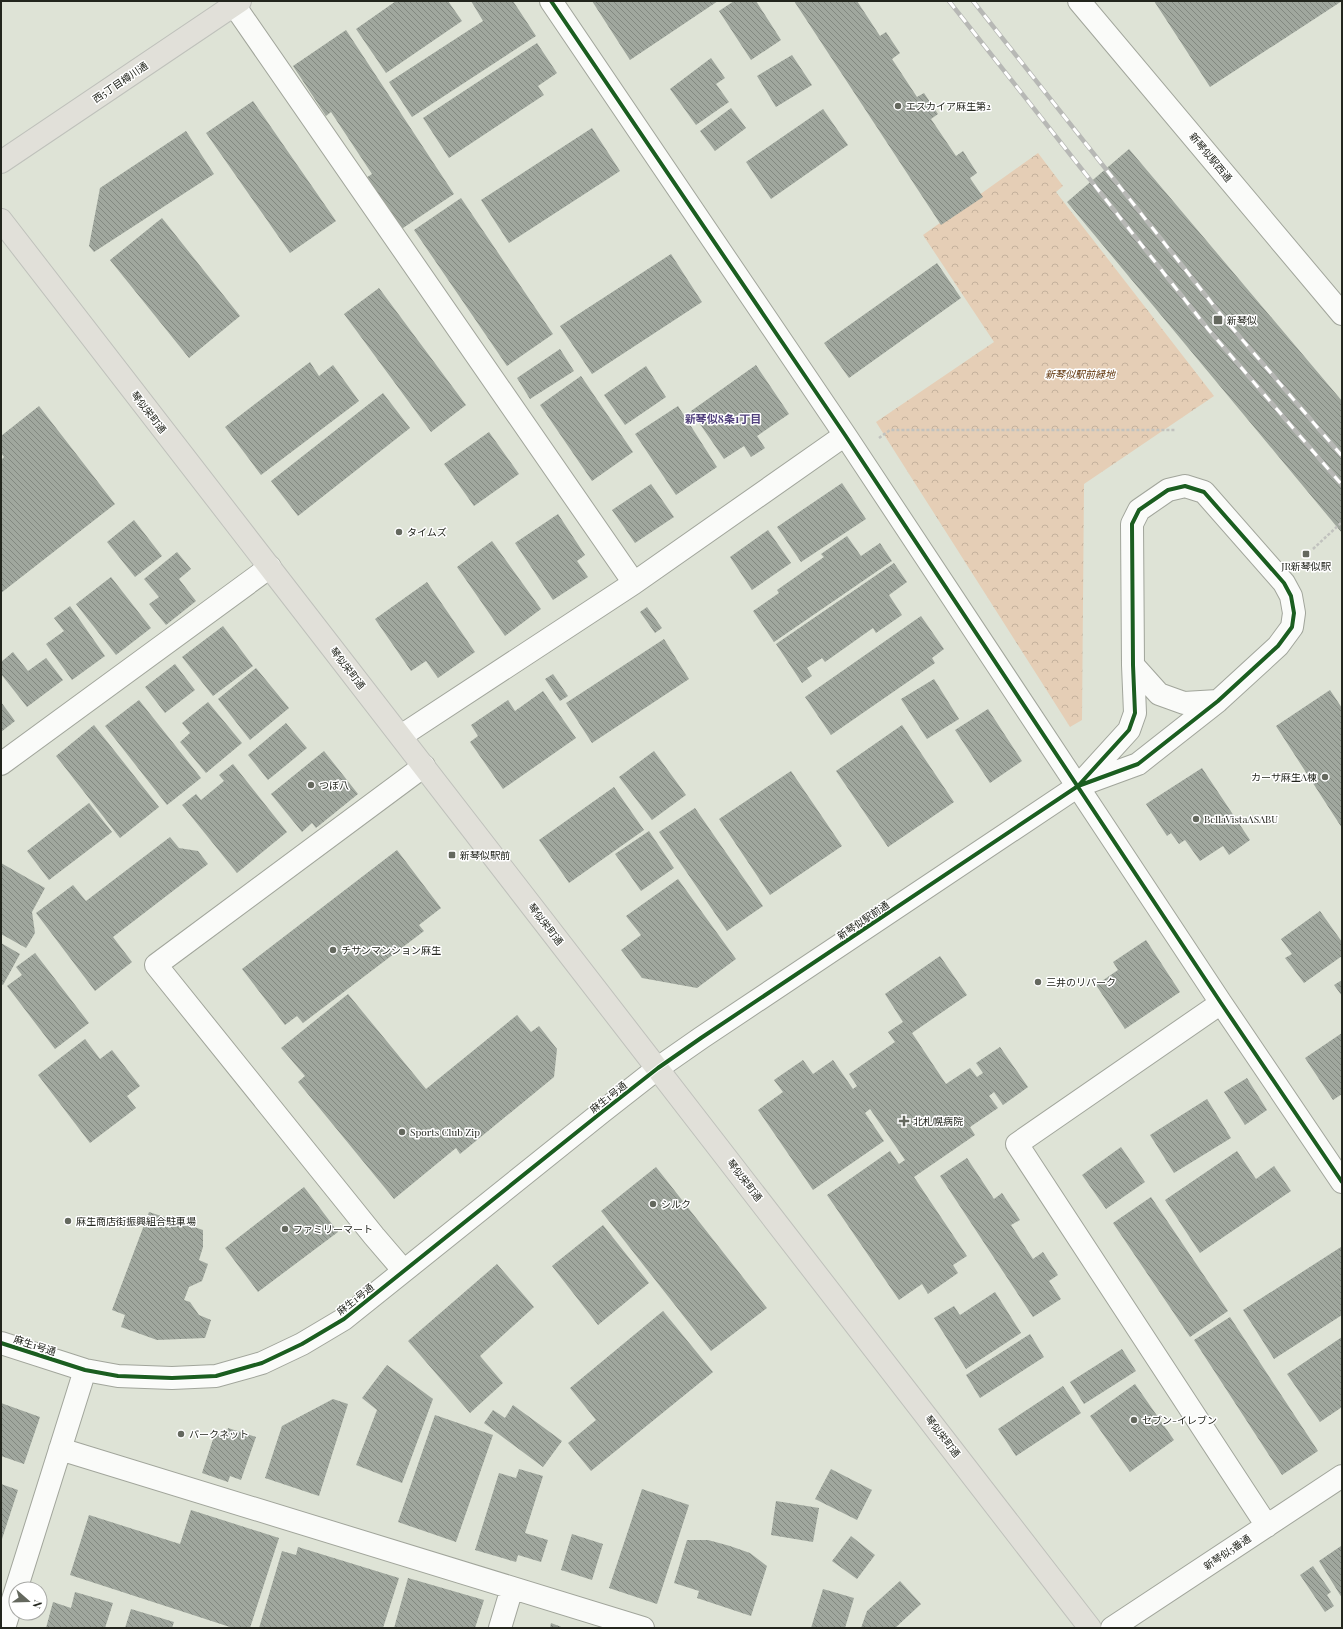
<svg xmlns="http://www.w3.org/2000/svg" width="1343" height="1629" viewBox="0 0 1343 1629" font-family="'Playfair Display','Noto Sans JP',serif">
<defs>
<pattern id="forest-crowns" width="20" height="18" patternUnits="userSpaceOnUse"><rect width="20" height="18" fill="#e5ceb6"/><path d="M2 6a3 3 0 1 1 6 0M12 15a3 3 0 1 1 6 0" fill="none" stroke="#c4b19c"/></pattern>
<pattern id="building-back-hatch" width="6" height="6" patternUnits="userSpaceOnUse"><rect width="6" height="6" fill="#a0a79e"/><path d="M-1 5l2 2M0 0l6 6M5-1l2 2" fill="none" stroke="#828880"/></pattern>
</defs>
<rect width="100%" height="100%" fill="#dee3d6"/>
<path fill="url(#forest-crowns)" d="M1038,153L1063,186L1056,192L1214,396L1084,484L1082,720L1070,727L876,422L994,342L923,235Z"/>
<path fill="url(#building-back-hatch)" d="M396,1H448L462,21L386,73L356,29Z
M471,1H513L536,36L412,117L389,82L483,21Z
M592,1H718L630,60Z
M734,1H756L781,40L751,60L719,11Z
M794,1H857L880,36L886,32L900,53L892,59L917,97L924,93L938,114L931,119L956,156L963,151L977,173L970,178L983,197L941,225Z
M1154,1H1342L1210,87Z
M346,30L454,194L400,230L366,178L372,174L331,112L326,116L293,66Z
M537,43L557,73L538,86L544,95L449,158L423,118Z
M792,55L812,85L776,107L757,76Z
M711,58L725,78L716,84L729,102L696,125L670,89Z
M253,101L336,221L290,253L206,133Z
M731,108L746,128L715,151L700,131Z
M823,109L848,145L771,199L746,162Z
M592,128L620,171L509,243L481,200Z
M186,131L214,174L94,252L89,246L100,188Z
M1129,149L1342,401V533L1067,202Z
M461,198L553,334L507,366L414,230Z
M162,218L240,316L189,358L110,260Z
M671,254L702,302L592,374L560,326Z
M937,263L961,298L849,378L824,343Z
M379,288L466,405L431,432L344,314Z
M560,349L574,371L530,399L517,378Z
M310,362L319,376L333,365L359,401L261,475L225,427Z
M756,365L789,414L757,436L765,448L751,457L744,446L724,459L691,411Z
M646,366L666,397L625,425L604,395Z
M581,376L633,452L592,481L540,405Z
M383,393L410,428L298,516L271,481Z
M39,406L115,504L1,593V460L4,457L1,453V436Z
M678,406L717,467L676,495L635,434Z
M489,432L519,474L474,506L444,464Z
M842,483L866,519L801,562L777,527Z
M651,484L674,517L635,543L612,510Z
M558,514L585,555L577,561L588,577L553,600L515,543Z
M134,520L162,556L135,577L107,542Z
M768,530L791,563L752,590L730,557Z
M847,536L861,556L880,543L892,561L774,642L753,611L779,593L777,590L824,557L821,554Z
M492,541L541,609L505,636L457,567Z
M177,552L191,569L179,579L196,601L166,625L149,604L159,597L144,579Z
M894,563L907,582L889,595L902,615L876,633L873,628L825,662L822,658L807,668L812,676L802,683L776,644Z
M111,577L151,628L116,655L76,604Z
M427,582L475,652L438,678L426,661L411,671L375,619Z
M70,606L105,656L72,680L46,644L64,631L54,618Z
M647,607L662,628L655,633L640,612Z
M921,616L944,649L932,658L935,663L831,735L805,697Z
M223,626L253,666L213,696L182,657Z
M664,639L689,679L592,743L566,703Z
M13,652L28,671L46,658L63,680L27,707L1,674V662Z
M175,664L195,690L165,713L145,687Z
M256,668L289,708L250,740L218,699Z
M553,674L568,696L560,701L545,679Z
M934,679L959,719L927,739L901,699Z
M1330,690L1342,708V828L1276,726Z
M543,691L576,738L503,789L470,742L478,736L471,725L508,700L515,711Z
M139,700L201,778L167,805L105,726Z
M1,702L15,721L1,732Z
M208,702L242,743L206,773L180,742L190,733L182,723Z
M988,709L1022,761L990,783L955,730Z
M286,723L307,748L268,780L248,755Z
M94,725L159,807L120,838L56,756Z
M902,725L954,802L888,847L836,771Z
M324,751L358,794L316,828L312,823L302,832L271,794Z
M654,751L686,795L652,820L619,777Z
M233,764L287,832L237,873L182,805L196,794L201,800L224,781L219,775Z
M1202,768L1250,840L1229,855L1223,846L1200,861L1185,840L1179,844L1171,833L1167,836L1146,804Z
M791,771L842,846L770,895L719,819Z
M614,787L644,830L569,883L539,840Z
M89,803L112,832L49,880L27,851Z
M695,808L763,906L727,931L659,832Z
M649,831L674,868L641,891L615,854Z
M170,837L179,848L198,851L208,864L113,937L132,962L95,991L36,913L73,885L86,901Z
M397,850L441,908L419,925L424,931L303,1023L297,1016L285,1025L242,969Z
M1,863L45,888L32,912L35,933L26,948L1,934Z
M678,879L736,959L697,988L642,978L621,950L641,935L626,916Z
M1320,911L1342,942V956L1304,983L1285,958L1292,954L1281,939Z
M1146,940L1180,992L1125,1029L1096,985L1118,970L1113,962Z
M1,943L20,954L3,985L1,984Z
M35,953L89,1023L55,1049L7,986L22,975L16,967Z
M940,956L967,995L912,1033L946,1084L970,1068L977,1077L983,1073L976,1063L1000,1047L1028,1087L1003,1105L994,1092L989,1096L998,1108L970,1127L975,1135L914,1177L967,1256L953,1265L958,1273L928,1294L922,1284L899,1300L827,1195L890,1151L899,1164L905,1160L870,1109L865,1113L884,1141L813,1190L758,1110L783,1092L774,1080L803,1060L813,1074L833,1060L853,1089L857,1086L849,1074L895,1042L888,1032L903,1022L885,994Z
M1342,980V996L1334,985Z
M348,994L426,1089L517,1015L531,1032L539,1026L557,1049L554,1077L460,1154L456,1148L394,1199L298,1082L305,1076L281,1048Z
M1342,1033V1094L1333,1100L1305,1058Z
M85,1039L100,1059L112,1050L140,1086L127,1096L136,1108L90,1143L38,1075Z
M1247,1078L1267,1110L1245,1125L1224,1092Z
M1207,1099L1231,1138L1174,1173L1150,1135Z
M1121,1147L1145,1182L1106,1209L1082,1175Z
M1237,1151L1256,1179L1274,1166L1291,1191L1200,1253L1165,1200Z
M967,1158L994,1199L1002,1193L1020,1220L1011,1225L1033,1259L1043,1252L1058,1275L1049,1281L1061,1299L1033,1317L940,1176Z
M656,1167L767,1308L711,1351L601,1211Z
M304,1187L338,1232L258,1292L225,1248Z
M1151,1197L1228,1311L1190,1337L1113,1223Z
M149,1212L203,1230V1247L199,1260L208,1264L202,1281L189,1287L184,1300L190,1302L199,1315L211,1320L205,1338L157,1340L121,1327L125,1315L112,1310Z
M603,1225L649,1283L598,1325L552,1266Z
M1341,1247L1342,1315L1274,1359L1243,1310Z
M497,1264L534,1307L480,1356L503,1383L470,1413L408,1341Z
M995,1292L1021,1333L966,1369L934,1318L954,1306L960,1315Z
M663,1311L713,1372L591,1471L568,1443L596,1420L570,1388Z
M1230,1317L1318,1451L1282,1475L1194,1340Z
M1030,1334L1044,1357L980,1398L966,1375Z
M1342,1337V1407L1320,1422L1287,1374Z
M1122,1349L1136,1371L1084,1404L1070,1382Z
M387,1365L433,1399L402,1483L356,1465L377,1410L362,1398Z
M1135,1384L1174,1440L1130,1472L1090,1416Z
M1063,1386L1081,1413L1016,1456L998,1429Z
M333,1399L348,1404L319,1496L265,1478L282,1426Z
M1,1403L40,1417L24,1464L1,1456Z
M513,1405L562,1441L543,1467L484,1423L493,1410L505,1418Z
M435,1415L493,1435L456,1542L398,1522Z
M228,1428L256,1437L241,1480L230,1476L228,1482L202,1473L215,1433L226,1436Z
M519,1469L543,1476L525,1533L548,1540L541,1562L518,1555L516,1562L475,1550L499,1473L516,1478Z
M831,1469L872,1490L857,1520L815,1499Z
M1,1484L18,1490L1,1542Z
M642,1489L689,1505L657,1604L609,1588Z
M776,1501L819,1508L813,1542L771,1535Z
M191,1510L279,1538L250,1628H233L70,1575L89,1515L180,1544Z
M572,1534L603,1544L592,1580L561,1570Z
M851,1536L875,1555L857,1579L832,1561Z
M687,1540H708L730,1546L750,1553L767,1566L751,1616L697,1598L699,1591L674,1583Z
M1341,1546L1342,1547V1598L1319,1561Z
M298,1547L399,1578L383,1628H259L282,1551L296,1555Z
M1313,1566L1331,1592L1327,1595L1334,1606L1325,1612L1300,1575Z
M408,1578L484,1600L475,1628H394Z
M900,1581L921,1604L895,1628H861L867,1611Z
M823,1589L854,1598L845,1628H811Z
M75,1592L113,1603L105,1628H46L53,1602L71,1608Z
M131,1609L174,1622L172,1628H125Z
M551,1623L564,1628H550Z"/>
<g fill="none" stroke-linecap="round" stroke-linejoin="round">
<g stroke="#a1a59b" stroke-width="24">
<path id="minor" d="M551,1L845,435L1221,1003L1342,1182
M1079,1L1342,314
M234,5L634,583
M1133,665L1159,694L1184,703L1218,701
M401,736L634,583L845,435
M1,764L270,567
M1221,1003L1017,1144L1267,1526
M404,1271L374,1236L156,965L424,766
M1,1343L85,1370L118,1376L172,1378L216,1376L262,1363L302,1344L344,1319L602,1112L658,1068L701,1038L1078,786L1138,764L1218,701L1278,646L1292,627L1294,613L1291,596L1284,583L1204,492L1185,486L1168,490L1139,510L1132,524L1133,665L1135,713L1129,730L1078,786
M60,1449L643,1628
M4,1628L85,1370
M500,1628L512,1588
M1112,1628L1342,1476"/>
</g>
<g stroke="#bfc1bb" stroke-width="24">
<path id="major" d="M1,162L240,1
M1,220L1090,1628"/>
</g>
<path stroke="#c1c2be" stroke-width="2.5" stroke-dasharray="3 2" stroke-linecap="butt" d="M879,438L890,430H1176
M1313,549L1342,522"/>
<use href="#minor" stroke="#fafbf9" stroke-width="22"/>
<use href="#major" stroke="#e1e0d9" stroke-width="22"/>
<g stroke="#b7b8b5" stroke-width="4.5">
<path id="rail" d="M949,1L1208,329L1342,485
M973,1L1222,316L1342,456"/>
</g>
<use href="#rail" stroke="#fff" stroke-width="3" stroke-dasharray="9" stroke-linecap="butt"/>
<g stroke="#fff" stroke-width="6">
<path id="cycleway" d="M551,1L845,435L1221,1003L1342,1182
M1,1343L85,1370L118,1376L172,1378L216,1376L262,1363L302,1344L344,1319L602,1112L658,1068L701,1038L1078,786L1138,764L1218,701L1278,646L1292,627L1294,613L1291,596L1284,583L1204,492L1185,486L1168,490L1139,510L1132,524L1133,665L1135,713L1129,730L1078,786"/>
</g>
<use href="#cycleway" stroke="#1b5e20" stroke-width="4"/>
</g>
<g fill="#64685e" stroke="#fff" stroke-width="1.5">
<circle cx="898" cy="106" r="4"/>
<rect x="1213" y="315" width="10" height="10" rx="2"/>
<circle cx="399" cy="532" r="4"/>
<rect x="1302" y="550" width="8" height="8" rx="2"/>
<circle cx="1325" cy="777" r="4"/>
<circle cx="311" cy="785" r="4"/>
<circle cx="1196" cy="819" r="4"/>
<rect x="448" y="851" width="8" height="8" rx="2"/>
<circle cx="333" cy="950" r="4"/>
<circle cx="1038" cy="982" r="4"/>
<path d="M902 1115h4v4h4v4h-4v4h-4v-4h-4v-4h4z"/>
<circle cx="402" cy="1132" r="4"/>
<circle cx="653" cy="1204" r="4"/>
<circle cx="68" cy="1221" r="4"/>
<circle cx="285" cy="1229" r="4"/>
<circle cx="1134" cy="1420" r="4"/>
<circle cx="181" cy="1434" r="4"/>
</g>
<g text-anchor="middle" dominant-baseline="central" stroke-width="3" stroke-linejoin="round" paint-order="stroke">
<g font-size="10" fill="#22251d" stroke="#fff">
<text transform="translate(120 82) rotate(-34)">西5丁目樽川通</text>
<text transform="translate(1211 157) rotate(50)">新琴似駅西通</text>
<text transform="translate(149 412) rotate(52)">琴似栄町通</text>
<text transform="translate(348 668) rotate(52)">琴似栄町通</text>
<text transform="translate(863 920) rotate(-34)">新琴似駅前通</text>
<text transform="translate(546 924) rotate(52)">琴似栄町通</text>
<text transform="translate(608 1097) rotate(-38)">麻生1号通</text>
<text transform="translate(745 1180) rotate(52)">琴似栄町通</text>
<text transform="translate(355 1299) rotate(-38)">麻生1号通</text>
<text transform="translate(35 1345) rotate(18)">麻生1号通</text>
<text transform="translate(943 1436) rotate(52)">琴似栄町通</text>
<text transform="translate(1227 1552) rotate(-34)">新琴似5番通</text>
</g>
<g font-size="10" fill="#22251d" stroke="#fff" text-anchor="start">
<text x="906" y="106">エスカイア麻生第2</text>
<text x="1227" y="320">新琴似</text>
<text x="407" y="532">タイムズ</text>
<text x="1306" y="566" text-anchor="middle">JR新琴似駅</text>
<text x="1317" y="777" text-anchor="end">カーサ麻生A棟</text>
<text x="319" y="785">つぼ八</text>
<text x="1204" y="819">BellaVistaASABU</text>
<text x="460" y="855">新琴似駅前</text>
<text x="341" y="950">チサンマンション麻生</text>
<text x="1046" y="982">三井のリパーク</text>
<text x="913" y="1121">北札幌病院</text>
<text x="410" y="1132">Sports Club Zip</text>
<text x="661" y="1204">シルク</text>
<text x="76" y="1221">麻生商店街振興組合駐車場</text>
<text x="293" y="1229">ファミリーマート</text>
<text x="1142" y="1420">セブン-イレブン</text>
<text x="189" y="1434">パークネット</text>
</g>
<g font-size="10" font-style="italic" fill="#5f3309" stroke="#fff">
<text x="1080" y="374">新琴似駅前緑地</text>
</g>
<g font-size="11" font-weight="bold" fill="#4e3e7b" stroke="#fff">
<text x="723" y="418">新琴似8条1丁目</text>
</g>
</g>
<rect width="1343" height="1629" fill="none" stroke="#22251d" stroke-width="4"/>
<g transform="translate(28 1601) rotate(110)"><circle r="19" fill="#ffffff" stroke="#a7a8a5"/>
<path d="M0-3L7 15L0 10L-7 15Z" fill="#64685e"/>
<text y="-6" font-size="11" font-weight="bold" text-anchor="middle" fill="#22251d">N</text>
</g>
</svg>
